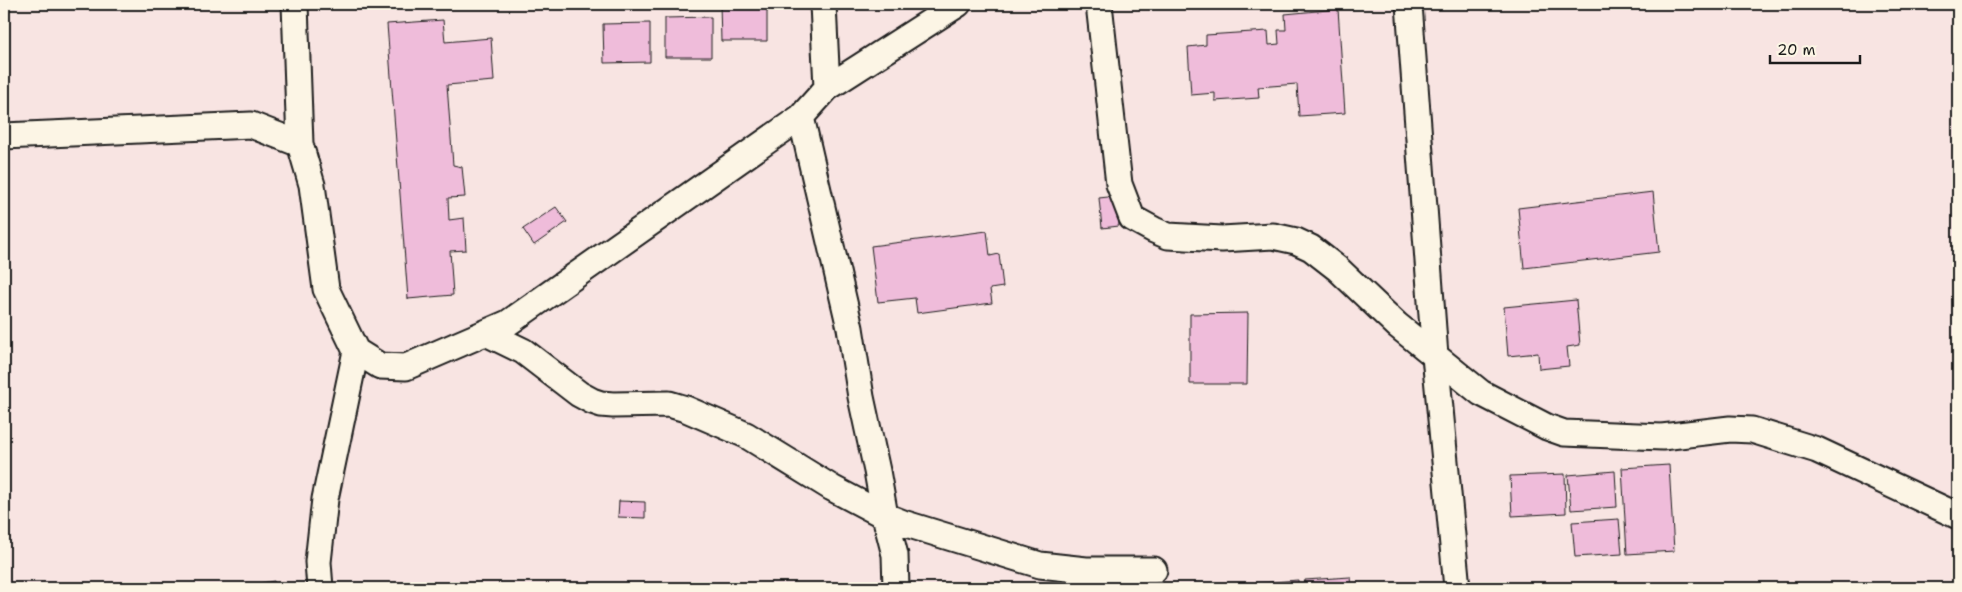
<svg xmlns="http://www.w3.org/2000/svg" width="1962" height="592" viewBox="0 0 1962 592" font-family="'Shantell Sans',sans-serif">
<rect width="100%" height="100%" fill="#f8e4e2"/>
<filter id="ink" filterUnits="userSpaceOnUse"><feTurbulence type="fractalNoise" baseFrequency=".02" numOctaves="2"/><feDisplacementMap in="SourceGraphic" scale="10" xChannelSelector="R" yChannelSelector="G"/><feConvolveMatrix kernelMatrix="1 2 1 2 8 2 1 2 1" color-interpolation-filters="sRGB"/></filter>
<g filter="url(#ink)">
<path fill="#efbcda" stroke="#1c1c1c" d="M720,4H767V41H721Z
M1338,9L1345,113L1299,116L1297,84L1258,87L1259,98L1215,101V93L1191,95L1188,47L1206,45V35L1268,31L1269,45L1279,44L1278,30H1286L1285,14Z
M711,17V57H665V18Z
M443,20L445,42L491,38L494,81L447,85L453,165L462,167L465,197L448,198L449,220L464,218L466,250L450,251L453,295L408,299L387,24Z
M650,23V62L604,63L603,24Z
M1653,192L1659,252L1524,268L1518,208Z
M1117,196L1119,226L1102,228L1099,198Z
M556,207L567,222L534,245L523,229Z
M987,231L990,256L999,254L1003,287L990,289L992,303L917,313L915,298L878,302L871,246Z
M1576,300L1580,345L1567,347L1569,366L1539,369L1538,353L1508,356L1504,307Z
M1248,313L1247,384H1190V314Z
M1669,465L1674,551L1627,554L1622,468Z
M1615,471L1617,507L1571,510L1568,475Z
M1565,474L1566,513L1512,516L1510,476Z
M619,501L645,502V518L618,517Z
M1619,519L1622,554L1575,557L1572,522Z
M1350,577L1351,588H1305V580Z
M1298,580V588H1203Z
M274,581L276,588H263L262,583Z"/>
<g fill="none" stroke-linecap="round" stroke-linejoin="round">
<g stroke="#1c1c1c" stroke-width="29">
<path id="street" d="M295,4L300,144
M823,4L827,88
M1099,4L1119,184L1132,218L1154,230L1168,236L1222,239L1273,236L1296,241L1311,248L1338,269L1397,325L1481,393L1547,427L1564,433L1662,437L1730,429L1752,430L1817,450L1958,516
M1409,4L1435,356L1457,588
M801,117L850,328L861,397L877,471L885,516L895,555L896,588
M4,136L251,125L300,144L312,185L326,289L356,351L380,366L406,367L508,323L801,117L827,88L958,4
M486,333L523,351L579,394L592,401L601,404L613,405L669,404L686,409L746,435L832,488L885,516L903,523L1040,565L1086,570H1154
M320,588L318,562L325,499L356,351"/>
</g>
<use href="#street" stroke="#fcf5e5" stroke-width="25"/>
</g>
</g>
<rect width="1962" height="592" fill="none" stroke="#fcf5e5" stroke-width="20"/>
<rect x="10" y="10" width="1942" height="572" fill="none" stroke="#1c1c1c" stroke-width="2" filter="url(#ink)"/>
<path d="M1770 55v8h90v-8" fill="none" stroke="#1c1c1c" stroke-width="2.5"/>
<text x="1777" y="55" font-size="15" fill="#1c1c1c" stroke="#fcf5e5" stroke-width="4" paint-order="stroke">20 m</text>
</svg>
